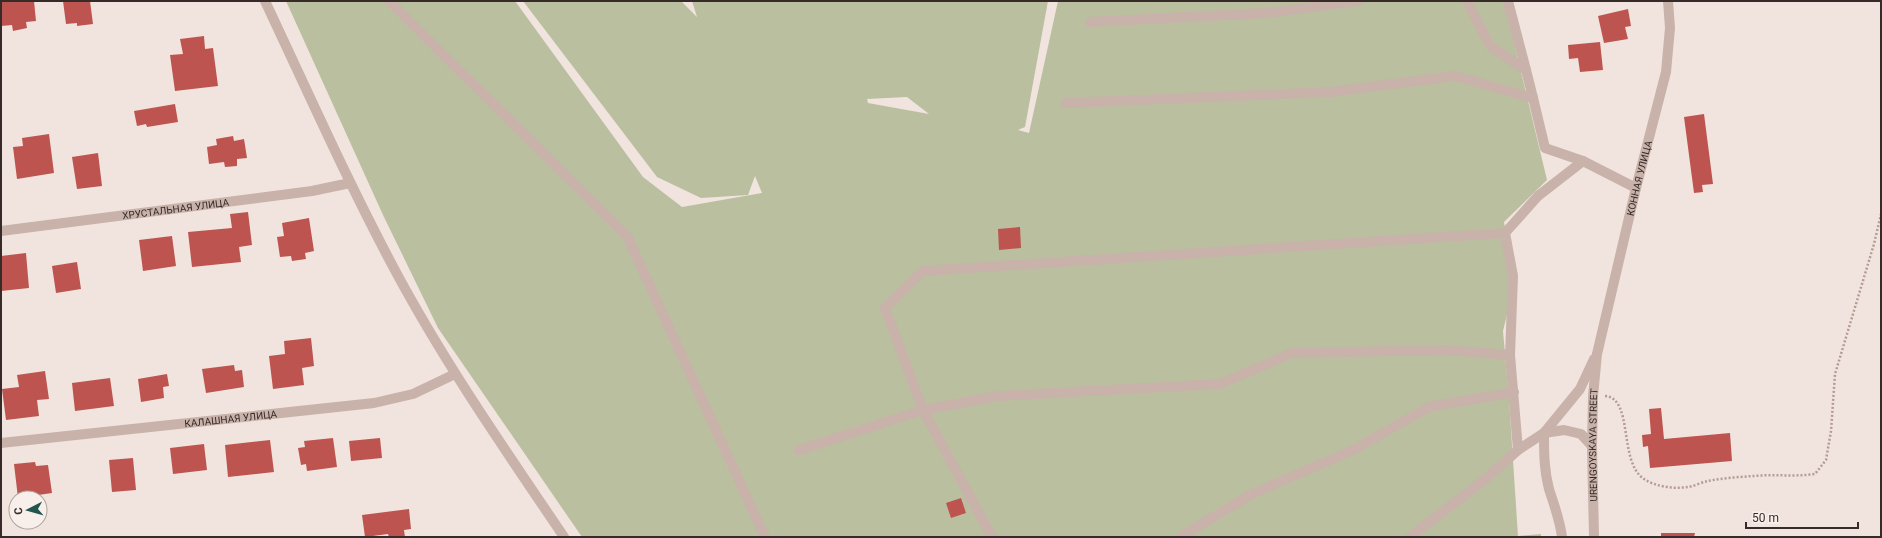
<svg xmlns="http://www.w3.org/2000/svg" width="1882" height="538" viewBox="0 0 1882 538" font-family="Roboto,sans-serif">
<rect width="100%" height="100%" fill="#f1e4de"/>
<path fill="#babf9f" fill-rule="evenodd" d="M286,1H515L643,177L682,207L762,193L755,176L748,195L701,198L657,177L523,1H681L697,17L692,1H1048L1025,127L1018,130L1029,133L1058,1H1504L1547,180L1504,222L1515,281L1503,331L1509,399L1518,536L1541,534V537H582L438,328L383,215ZM907,97L929,114L868,103L867,99Z"/>
<path fill="#bd544f" d="M10,1H34L36,21L26,22L27,28L13,31L12,25L1,26V2Z
M63,1H90L93,24L77,26V23L66,24Z
M1628,9L1631,26L1625,27L1628,39L1604,43L1598,16Z
M204,36L205,49L213,48L218,86L175,91L170,55L183,54L180,39Z
M1600,42L1603,70L1580,72L1578,58L1569,59L1568,45Z
M175,104L178,122L147,127L146,124L137,126L134,111Z
M1704,114L1713,184L1702,185L1703,192L1694,193L1684,117Z
M49,134L54,173L17,179L13,147L23,146L22,138Z
M233,136L234,141L244,139L247,158L237,159V166L225,167L224,162L209,164L207,147L217,145L216,139Z
M98,153L102,186L77,189L72,157Z
M248,212L252,245L239,247L241,262L192,267L188,232L232,228L230,214Z
M309,218L314,251L305,253L306,259L292,261L291,256L280,257L277,237L284,236L282,223Z
M1020,227L1021,248L999,250L998,229Z
M172,236L176,266L143,271L139,240Z
M26,253L29,288L1,291V256Z
M77,262L81,289L56,293L52,266Z
M311,338L314,366L302,368L304,385L273,389L269,356L285,354L284,341Z
M234,365L235,371L242,370L244,387L206,393L202,369Z
M45,371L49,399L37,400L39,416L6,420L2,389L19,387L17,375Z
M167,374L169,386L163,387L164,398L141,402L138,379Z
M110,378L114,406L75,411L72,383Z
M1661,408L1664,439L1730,433L1732,461L1650,468L1648,446L1643,447L1642,435L1651,434L1649,409Z
M333,438L337,467L307,471L306,464L301,465L298,448L305,447L304,441Z
M380,438L382,458L351,461L349,441Z
M270,440L274,472L228,477L225,445Z
M204,444L207,470L173,474L170,448Z
M133,458L136,490L112,492L109,460Z
M35,462L36,466L48,465L52,493L18,498L14,464Z
M961,498L966,513L951,518L946,503Z
M409,509L411,529L404,530L405,537H389L388,534L365,537L362,515Z
M1661,533H1695L1694,537H1661Z"/>
<g fill="none" stroke-linecap="round" stroke-linejoin="round">
<path stroke="#b49c95" stroke-width="2.5" stroke-dasharray="2 2" stroke-linecap="butt" d="M1605,396C1634,398 1618,462 1644,479C1656,487 1674,489 1688,487C1695,486 1702,482 1708,481C1723,478 1739,477 1754,476C1774,474 1794,477 1815,474L1826,460L1831,431L1835,374L1874,244L1881,214"/>
<g stroke="#c8b2aa" stroke-width="10">
<path d="M265,1C308,92 349,185 397,274C446,365 506,451 564,537"/>
<path d="M389,1L627,236L765,537"/>
<path d="M1467,1L1490,46L1526,70L1533,98"/>
<path d="M1508,1L1526,70"/>
<path d="M1090,22L1266,13L1358,1"/>
<path d="M1066,103L1330,92L1455,76L1533,98L1545,148L1583,161"/>
<path id="s1" d="M1,231L312,191L350,183"/>
<path d="M1505,233L923,271L885,308L923,410L998,396L1220,384L1292,353L1446,350L1510,355"/>
<path id="s2" d="M1,443L374,403L413,394L455,374"/>
<path d="M799,450L923,410L992,537"/>
<path d="M1518,450L1510,355L1513,276L1505,233L1538,196L1583,161L1636,188"/>
<path d="M1180,537L1252,494L1353,450L1429,407L1514,392"/>
<path d="M1410,537L1489,476L1518,450L1544,433L1580,389L1594,359"/>
<path d="M1562,537C1560,520 1554,505 1549,489C1544,470 1544,452 1544,433L1564,430L1581,434L1592,446"/>
<path id="s3" d="M1594,537L1592,446L1593,396L1597,354L1636,188L1666,72L1670,28L1668,1"/>
</g>
</g>
<g text-anchor="middle" dominant-baseline="central" stroke-width="4" stroke-linejoin="round" paint-order="stroke">
<g font-size="10" fill="#362b29" stroke="#f9efea">
<text stroke="none"><textPath href="#s3" startOffset="364">КОННАЯ УЛИЦА</textPath></text>
<text stroke="none"><textPath href="#s1" startOffset="176">ХРУСТАЛЬНАЯ УЛИЦА</textPath></text>
<text stroke="none"><textPath href="#s2" startOffset="231">КАЛАШНАЯ УЛИЦА</textPath></text>
<text stroke="none"><textPath href="#s3" startOffset="92">URENGOYSKAYA STREET</textPath></text>
</g>
</g>
<rect width="1882" height="538" fill="none" stroke="#362b29" stroke-width="4"/>
<g transform="translate(28 510) rotate(264)"><circle r="19" fill="#f9efea" stroke="#aba19d"/>
<path d="M0-3L7 15L0 10L-7 15Z" fill="#22554e"/>
<text y="-6" font-size="11" font-weight="bold" text-anchor="middle" fill="#362b29">С</text>
</g>
<path d="M1746 522v6h112v-6" fill="none" stroke="#362b29" stroke-width="2"/>
<text x="1752" y="522" font-size="12" fill="#362b29" stroke="#f9efea" stroke-width="3" paint-order="stroke">50 m</text>
</svg>
